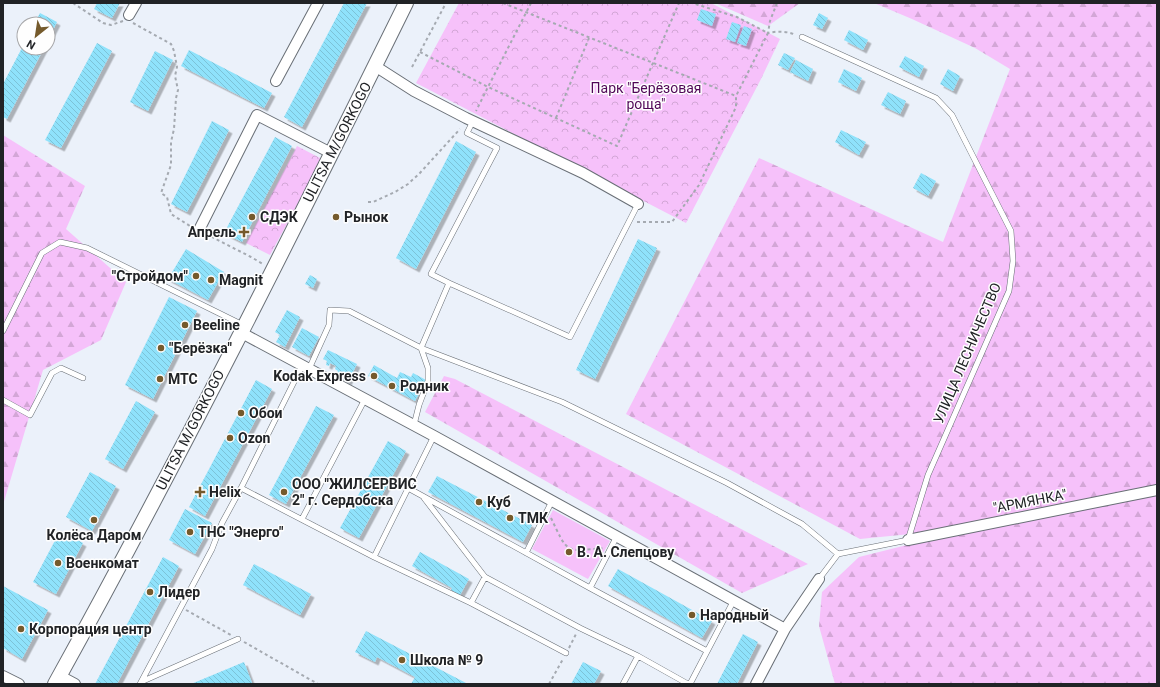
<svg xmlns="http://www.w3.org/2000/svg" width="1160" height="687" viewBox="0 0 1160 687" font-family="Roboto,sans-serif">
<defs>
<pattern id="forest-firs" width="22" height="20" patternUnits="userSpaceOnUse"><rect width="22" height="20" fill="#f6c1fa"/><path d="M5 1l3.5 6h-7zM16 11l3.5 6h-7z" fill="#d3a6d6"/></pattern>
<pattern id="park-crowns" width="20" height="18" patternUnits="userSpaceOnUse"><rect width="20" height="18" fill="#f6c1fa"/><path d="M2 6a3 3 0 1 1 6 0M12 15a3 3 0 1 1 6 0" fill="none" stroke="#d3a6d6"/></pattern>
<pattern id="building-back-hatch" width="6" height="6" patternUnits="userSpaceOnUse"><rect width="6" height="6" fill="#8fe2fb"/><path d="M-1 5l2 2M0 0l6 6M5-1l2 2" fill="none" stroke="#7bc2d7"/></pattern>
<filter id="shadow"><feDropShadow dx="3.5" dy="3.5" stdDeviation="0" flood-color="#0004"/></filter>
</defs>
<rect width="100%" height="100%" fill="#ebf1fa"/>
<path fill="#f6c1fa" d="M553,510L610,541L588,579L532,549Z"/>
<path fill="url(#forest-firs)" d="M715,3H800L768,26Z
M874,3H1157V485L910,534L860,539L626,414L759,158L943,242L1010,69L975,48L912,19Z
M3,135L85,186L66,229L126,282L101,340L43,370L3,505Z
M444,376L455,379L808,564L742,593L425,412Z
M1157,495V684H835L819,626L822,592L859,557L907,545Z"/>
<path fill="url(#park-crowns)" d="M459,3H711L780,39L762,77L686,223L416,83Z
M297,146L322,159L270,255L246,243Z"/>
<path fill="url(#building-back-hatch)" filter="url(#shadow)" d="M97,3H120L112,18L94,9Z
M344,3H367L302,127L284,117Z
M701,9L716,14L712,26L697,20Z
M40,13L57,22L48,40V24H34Z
M819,13L828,18L822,29L813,25Z
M732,22L741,25L735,42L726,39Z
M744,26L752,29L746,46L737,43Z
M849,30L868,40L863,50L844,40Z
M97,43L112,51L61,148L45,140Z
M24,44V48H44L7,119L3,117V84Z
M189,50L272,93L264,108L181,66Z
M155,51L173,60L148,111L130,102Z
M784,53L795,58L788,70L778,65Z
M905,56L924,66L919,77L899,67Z
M796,60L813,69L808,81L790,72Z
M844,69L862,78L856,91L838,82Z
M948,69L960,76L953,91L940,84Z
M888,92L906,101L900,114L881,105Z
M212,121L229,130L187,212L171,204Z
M841,130L866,142L859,155L835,142Z
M275,137L292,146L242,242L224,233Z
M456,141L476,152L416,269L396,258Z
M921,173L936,181L928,196L913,188Z
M638,239L657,248L595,379L576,370Z
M186,249L224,272L208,300L168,279Z
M310,275L317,279L313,288L305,284Z
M169,297L197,311L153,399L125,385Z
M287,310L300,317L285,347L276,342L280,335L275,332Z
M302,328L319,337L309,356L292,347Z
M328,350L357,364L348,382L336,376L338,371L335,369L336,366L330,363L329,366L326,365L327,361L323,359Z
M374,365L397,378L400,372L411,377L413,373L426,380L415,401L368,376Z
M256,380L272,389L205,516L189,507Z
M136,401L155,412L123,469L105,459Z
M316,406L334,415L286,504L269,495Z
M388,441L406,451L359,538L340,528Z
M90,472L116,486L92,531L66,517Z
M437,476L532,525L523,542L428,492Z
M185,509L212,523L195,554L169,540Z
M60,531L83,543L56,594L33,582Z
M420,552L469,579L460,595L451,590L452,588L412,566Z
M163,557L179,566L117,684H95Z
M254,564L311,594L300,615L243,585Z
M618,569L712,621L702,638L608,586Z
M3,586L48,610L22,659L3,648Z
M366,631L468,684H411L415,677L377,657L375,662L355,652Z
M743,634L758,642L737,684H717Z
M244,662L252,683L248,684H191Z
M583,662L601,671L594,684H571Z"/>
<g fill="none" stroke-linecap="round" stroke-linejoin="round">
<g stroke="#696f76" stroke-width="6">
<path id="lane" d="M802,37L936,98L952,115L1011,231L1013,261L1009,291L928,475L908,540L838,554L819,579
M449,283L431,274L497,148L467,133L473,121
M3,331L42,253L60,242L87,248L243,325
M302,366L241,488L374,557L471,603L485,577L580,628L638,656
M309,369L329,325L330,310L349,311L421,348L562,402L727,483L802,524L838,554
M3,400L30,415L52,373L61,368L83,378
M414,425L419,405L428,381V368L421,348L449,283L570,337L638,204
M408,488L590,588
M424,498L485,577
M302,519L365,399
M617,536L590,588L707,651
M526,553L552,501
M374,557L434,436
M471,603L566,653
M141,682L238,639
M140,684L212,549L222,523L241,488
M623,684L638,656L688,684
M690,684L734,600"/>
</g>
<g stroke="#696f76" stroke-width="12">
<path id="street" d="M129,15L136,3
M375,66L414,91L466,118L583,173L638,204
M276,81L318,3
M199,230L257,115L331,153
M240,332L434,436L785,629L819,579
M908,540L1157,490
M3,676L19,684
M60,676L75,684
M756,684L785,629"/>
</g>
<g stroke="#696f76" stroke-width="16">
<path id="secondary" d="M55,684C179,460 293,232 406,3"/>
</g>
<path stroke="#a5aab1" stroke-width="2" stroke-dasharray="3 3" stroke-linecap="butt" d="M73,3L103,23L111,25L123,21
M503,3L736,96
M531,3L488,87L617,146L679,3
M777,3L770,21L768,33C777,31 787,31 796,35
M133,23L171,44L174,51L177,67L175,76L178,90L176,98L174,129L171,142V165L161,193L167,197L171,214L190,226
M420,52L488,87L476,111
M412,67L446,3
M556,118L589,38
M368,202H373L395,192L408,184L419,174L460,129
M637,222H672L699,185L736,107V96L768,33L737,17L692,3
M206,234L251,257L263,264
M551,518C568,553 564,552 604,548
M186,610L231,635
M244,642L318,684
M569,648L576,634
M549,684L563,659"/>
<use href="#lane" stroke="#fff" stroke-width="5"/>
<use href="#street" stroke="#fff" stroke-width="10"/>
<use href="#secondary" stroke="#fff" stroke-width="14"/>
</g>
<g fill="#755a2c" stroke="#fefefe" stroke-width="1.5">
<circle cx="252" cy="217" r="4"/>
<circle cx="336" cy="217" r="4"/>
<path d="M242 226h4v4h4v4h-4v4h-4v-4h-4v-4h4z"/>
<circle cx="196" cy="276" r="4"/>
<circle cx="211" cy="280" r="4"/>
<circle cx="185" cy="325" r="4"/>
<circle cx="161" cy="348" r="4"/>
<circle cx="374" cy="376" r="4"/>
<circle cx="160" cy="379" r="4"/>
<circle cx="392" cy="386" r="4"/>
<circle cx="241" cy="413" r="4"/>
<circle cx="230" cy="438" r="4"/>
<path d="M198 486h4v4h4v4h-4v4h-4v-4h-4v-4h4z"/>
<circle cx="284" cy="492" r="4"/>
<circle cx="479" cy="502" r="4"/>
<circle cx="510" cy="518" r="4"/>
<circle cx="94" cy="520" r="4"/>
<circle cx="190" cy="532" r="4"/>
<circle cx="569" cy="552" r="4"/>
<circle cx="58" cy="563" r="4"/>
<circle cx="150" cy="592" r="4"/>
<circle cx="692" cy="615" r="4"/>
<circle cx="21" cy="629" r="4"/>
<circle cx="402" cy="660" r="4"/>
</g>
<g text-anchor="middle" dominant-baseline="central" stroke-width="3" stroke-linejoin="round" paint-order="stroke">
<g font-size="14" fill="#500657" stroke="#fefefe">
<text x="646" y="88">Парк "Берёзовая<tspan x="646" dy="16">роща"</tspan></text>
</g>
<g font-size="14" fill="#212326" stroke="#fefefe">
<text transform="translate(337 142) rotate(-63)">ULITSA M/GORKOGO</text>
<text transform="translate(967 353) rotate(-67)">УЛИЦА ЛЕСНИЧЕСТВО</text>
<text transform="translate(190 430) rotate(-63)">ULITSA M/GORKOGO</text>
<text transform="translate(1030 501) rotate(-11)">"АРМЯНКА"</text>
</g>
<g font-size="14" font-weight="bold" fill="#212326" stroke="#fefefe" text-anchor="start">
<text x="260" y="217">СДЭК</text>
<text x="344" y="217">Рынок</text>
<text x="236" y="232" text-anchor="end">Апрель</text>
<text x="188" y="276" text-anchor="end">"Стройдом"</text>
<text x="219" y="280">Magnit</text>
<text x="193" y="325">Beeline</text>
<text x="169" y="348">"Берёзка"</text>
<text x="366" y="376" text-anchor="end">Kodak Express</text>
<text x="168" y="379">МТС</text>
<text x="400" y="386">Родник</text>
<text x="249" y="413">Обои</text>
<text x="238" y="438">Ozon</text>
<text x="292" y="484">ООО "ЖИЛСЕРВИС<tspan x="292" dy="16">2" г. Сердобска</tspan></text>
<text x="209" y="492">Helix</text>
<text x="487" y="502">Куб</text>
<text x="518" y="518">ТМК</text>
<text x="198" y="532">ТНС "Энерго"</text>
<text x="94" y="535" text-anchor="middle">Колёса Даром</text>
<text x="577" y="552">В. А. Слепцову</text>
<text x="66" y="563">Военкомат</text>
<text x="158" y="592">Лидер</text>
<text x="700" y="615">Народный</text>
<text x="29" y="629">Корпорация центр</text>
<text x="410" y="660">Школа № 9</text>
</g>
</g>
<rect width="1160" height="687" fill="none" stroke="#212326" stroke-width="8"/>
<g transform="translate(36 36) rotate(210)"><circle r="19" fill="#fefefe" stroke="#a6a6a8"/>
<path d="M0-3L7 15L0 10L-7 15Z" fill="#755a2c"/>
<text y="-6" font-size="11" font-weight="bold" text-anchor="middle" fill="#212326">N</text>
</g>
</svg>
